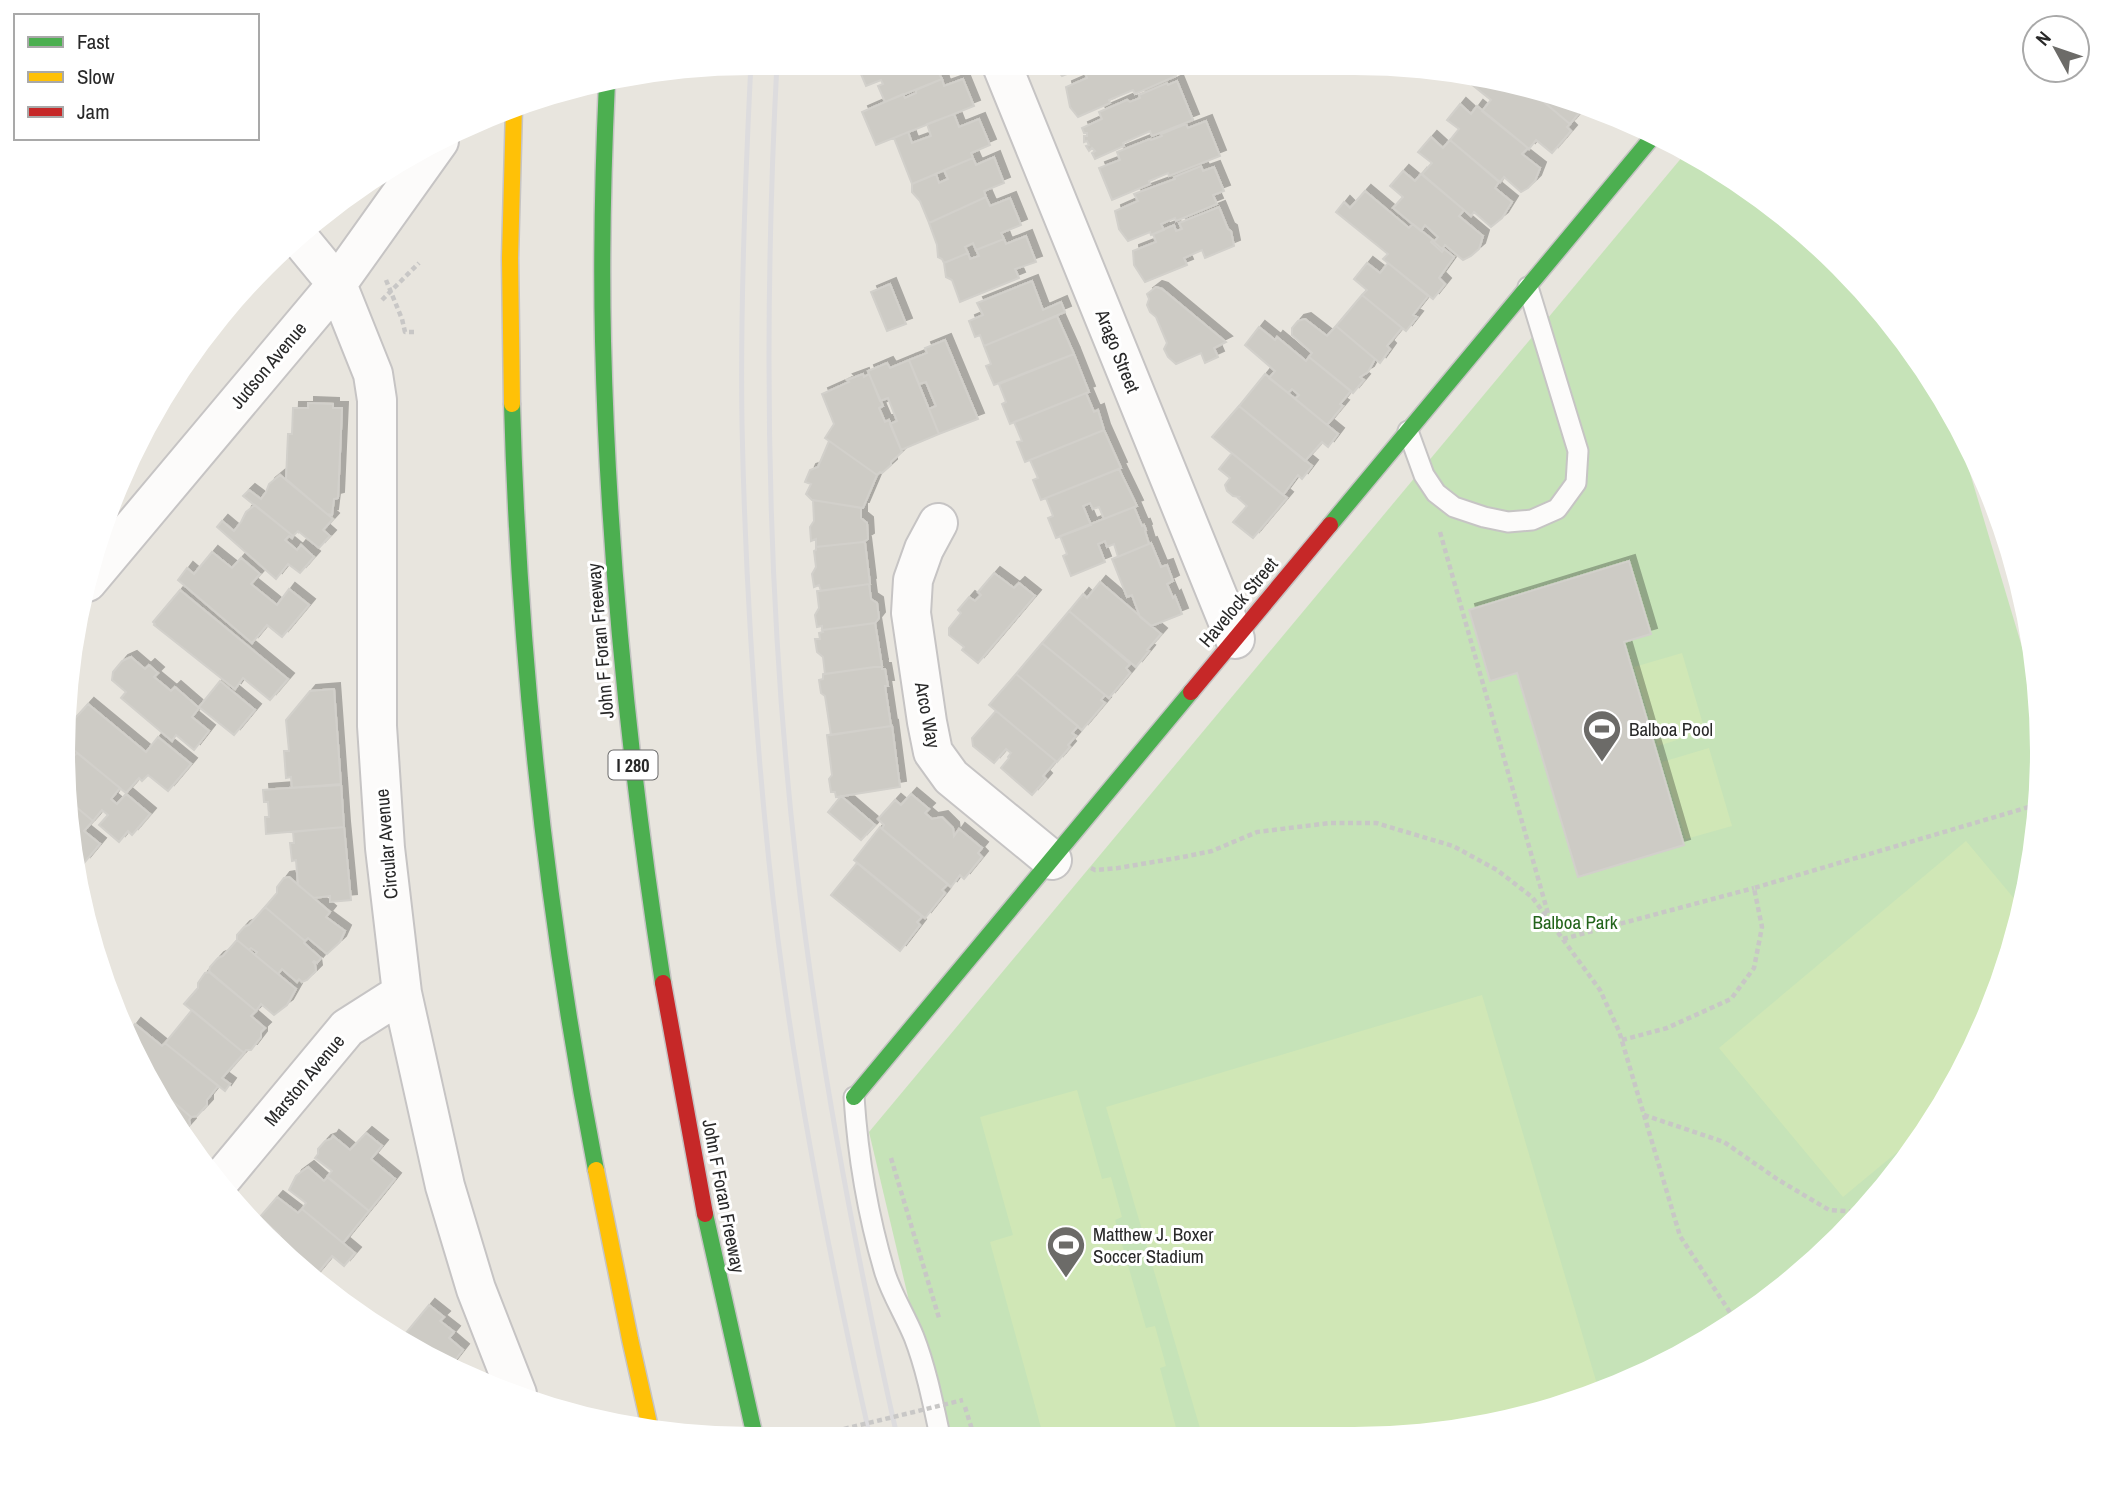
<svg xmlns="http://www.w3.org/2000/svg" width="2105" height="1502" viewBox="0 0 2105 1502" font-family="'Archivo Narrow',sans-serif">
<defs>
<filter id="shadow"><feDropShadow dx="6" dy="-6" stdDeviation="0" flood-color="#0004"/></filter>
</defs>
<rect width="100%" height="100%" fill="#e8e5de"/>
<path fill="#c6e3b8" d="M1688,150L1698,155L1807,233L1872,298L1952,413L2037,697L2040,796L2018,929L1971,1056L1900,1170L1807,1269L1698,1347L1618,1386L1444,1433L941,1436L869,1132Z"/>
<path fill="#d0e7b6" d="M1682,653L1705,731L1658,746L1634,667Z
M1709,748L1732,826L1686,839L1662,762Z
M1966,841L2022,908L2018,929L1971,1056L1925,1129L1843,1197L1719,1048Z
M1482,995L1599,1391L1444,1433L1202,1435L1106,1107Z
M1077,1090L1102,1179L1111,1177L1122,1217L1115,1220L1146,1328L1155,1326L1166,1366L1160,1368L1178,1435H1043L990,1242L1013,1235L980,1117Z"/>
<path fill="#cdcbc5" stroke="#d2d0cb" stroke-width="2" filter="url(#shadow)" d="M869,63H956L957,65L938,72L942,79L885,102L878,86L883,84L881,80L866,86L858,67Z
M1052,63H1094L1062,76Z
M1101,63H1171L1176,76L1135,94L1133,90L1109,100L1110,103L1078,117L1070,107L1066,87L1087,78L1084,70Z
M1469,74L1489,76L1497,79L1503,84L1505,81L1527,88L1570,124L1567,127L1571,131L1552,153L1536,140L1529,149L1482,111L1491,100L1465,79Z
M942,79L944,86L963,79L974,106L876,145L862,112L903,94L905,98L916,93V90Z
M1177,81L1193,120L1152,136L1150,131L1123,143L1124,146L1095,159L1092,153L1095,151L1092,148L1089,151L1086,146L1089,145L1087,141L1084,142V136H1087V133H1084L1082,128L1102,119L1099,112L1127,100L1130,102L1140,98L1139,95L1167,83L1168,85Z
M1532,90L1585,106L1570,124L1531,91Z
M1460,104L1471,114L1477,106L1528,148L1522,154L1540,168L1535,181L1528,188L1521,192L1504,177L1500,182L1450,140L1459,129L1447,120Z
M954,114L959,127L979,119L990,145L971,153L973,158L912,184L894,138L908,132L912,143L931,136L927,124Z
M1206,121L1220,156L1169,176L1168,173L1149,181L1150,184L1112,200L1099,168L1120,160L1117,152L1150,139L1151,140L1162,136L1161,134L1186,124L1188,128Z
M1431,137L1443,148L1450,140L1499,182L1495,188L1512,202L1502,218L1491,227L1474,212L1471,216L1422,174L1432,163L1418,152Z
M994,157L1004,183L984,191L986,197L929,223L920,201L912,192V184L936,174L939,183L948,179L944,170L973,158L976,165Z
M1201,166L1203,171L1214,167L1224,191L1213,195L1217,204L1176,221L1175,218L1161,224L1164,230L1151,235L1150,232L1128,241L1119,229L1115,211L1138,201L1134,194L1175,179L1174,177Z
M1403,171L1415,181L1421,174L1464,210L1459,216L1483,236L1479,249L1471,256L1463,260L1445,245L1442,249L1434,242L1438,237L1425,225L1421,231L1393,208L1403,197L1390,186Z
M1365,191L1409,228L1413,224L1433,240L1431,242L1442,252L1444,249L1454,257L1439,278L1445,284L1433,299L1383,259L1388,254L1336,212L1344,202L1350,208Z
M986,197L990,206L1010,198L1021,225L1001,233L1004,239L976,250L973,243L965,247L968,253L944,263L942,259L938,257L937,245L929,223Z
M1219,207L1228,229L1231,231L1234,246L1205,258L1202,250L1184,258L1187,265L1145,282L1134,265L1133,251L1156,242L1153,234L1174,225L1176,231L1182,229L1179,223Z
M1026,236L1036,262L1015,269L1019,278L960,302L952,280L946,277L944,263L968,253L970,259L979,256L976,250L1004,239L1006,244Z
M1367,263L1380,273L1388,263L1428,296L1413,315L1417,317L1406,331L1362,295L1367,290L1354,279Z
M1032,281L1043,310L1061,302L1065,312L984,346L980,335L975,337L969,321L983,315L977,303Z
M890,284L906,324L887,331L871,292Z
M1156,287L1162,289L1226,342L1214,348L1218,357L1205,363L1201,353L1176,364L1168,357L1164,349L1167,343L1156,317L1150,312L1147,305L1149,299L1147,294Z
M1362,295L1402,328L1387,346L1390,349L1380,363L1336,326Z
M1057,316L1074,354L994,385L986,366L991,364L984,346Z
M1305,319L1327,336L1336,326L1375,359L1368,372L1360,377L1364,380L1353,393L1309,357L1312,353L1292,335V328L1298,321Z
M1259,327L1275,340L1277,337L1306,361L1309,357L1351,391L1340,404L1343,406L1327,425L1295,399L1299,395L1292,389L1288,393L1269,378L1275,371L1245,345Z
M945,340L978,419L939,434L929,409L936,406L926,382L919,384L909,360L927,353L925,348Z
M1074,354L1089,392L1010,424L1002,404L1006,402L999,384Z
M909,360L939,434L901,450L890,424L897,421L888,398L880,401L868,371L887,363L890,368Z
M863,374L864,377L869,374L883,406L879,408L885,422L889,420L902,452L891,462V465L882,473L880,472L877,475L825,438L834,424L822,394L849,382L847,380Z
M1265,374L1338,434L1328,447L1322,442L1305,461L1239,406Z
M1086,393L1094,412L1098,410L1104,430L1025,462L1017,442L1022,441L1014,422Z
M308,403L333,404V408H342L338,498L334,499L332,515L327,514L286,479L288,434H292L293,408H308Z
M1239,406L1312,466L1302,479L1298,475L1283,495L1212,437Z
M1104,430L1121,468L1041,500L1033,480L1038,478L1030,460Z
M829,441L877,475L863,508L812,500L806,494L811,484L805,482L810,470L818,467Z
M1232,453L1287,498L1253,538L1233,522L1247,506L1238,498L1239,497L1233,496L1227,491L1225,485L1230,478L1219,469Z
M1119,469L1137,506L1104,519L1099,507L1093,509L1090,503L1083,506L1091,525L1056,538L1048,518L1053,516L1046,498Z
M280,475L333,519L323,530L330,536L319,548L298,531L293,536L243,496L249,490L261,499L266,492L269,484Z
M813,500L861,508V518L867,523L868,539L863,542L816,547V539L811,541L810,527L814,521Z
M255,505L293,536L292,538L289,536L285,540L297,550L301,545L314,557L300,573L288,564L276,579L217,527L222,521L234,531L241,522L246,512Z
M1134,507L1142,526L1144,525L1146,530L1145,531L1149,544L1118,557L1114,544L1107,547L1105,541L1098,544L1105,562L1071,576L1063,556L1067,554L1060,536Z
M863,542L865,543L870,584L821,591L819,585L814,587L812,574L816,567L814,551L816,550V547Z
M1151,543L1161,567L1167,565L1173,581L1167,584L1173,598L1175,596L1182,614L1151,626L1140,617L1132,595L1127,597L1112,559Z
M212,552L232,568L241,558L260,574L251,584L277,605L289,589L309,605L282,637L267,625L252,643L178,580L187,568L194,574Z
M1629,561L1651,634L1624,642L1684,845L1578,877L1517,673L1490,681L1469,610Z
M994,573L1014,588L1019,583L1035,596L978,663L962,650L964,647L949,635V628L961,613L958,610L969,597L975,601L981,595L978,592Z
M1100,582L1161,634L1147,650L1149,651L1136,667L1069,611L1083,594L1087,598Z
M869,584L871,599L877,603L879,618L875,623L822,630V626L817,627L815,615L819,608L817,591Z
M180,590L288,679L270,700L243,678L235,689L154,625L155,624L153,622Z
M1069,611L1130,664L1126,668L1130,673L1109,698L1042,643Z
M875,623L882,666L825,674L823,657L817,652L815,639H820L819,633L823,632L822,630Z
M1042,643L1105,695L1101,700L1105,703L1082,730L1016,674Z
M131,657L145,669L149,665L158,673L154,677L171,691L175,687L199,708L192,717L209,731L194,750L176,735L172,741L121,698L126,692L112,680L113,672L122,661Z
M882,666V669H885L888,686H885L891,726L831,735L825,696L821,693L819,680L823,679V674Z
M1016,674L1078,726L1072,733L1076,736L1068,745L1070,747L1057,762L989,705Z
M220,681L255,710L234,735L199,707Z
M334,689L341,785L292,788L291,777L286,778L284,751H289L286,720L310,691Z
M88,704L146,752L158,737L191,764L168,791L148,775L142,781L139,778L126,793L69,746V725Z
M996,711L1056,761L1043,776L1046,779L1032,795L1001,768L1009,758L1008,757L1011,753L1006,749L994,763L973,746L972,738Z
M892,726L900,787L836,797L835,792H831L829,779L832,775L827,735Z
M77,753L120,788L111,799L117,804L126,794L150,814L132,835L128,831L119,842L99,825L108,815L102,810L93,821L69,801L71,794L69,792V757L71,759Z
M341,784L344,827L266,834L265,817H269L268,802H264L263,790Z
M911,794L929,809L925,813L932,819L942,817L953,828L954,836L959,829L982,848L978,853L982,857L964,879L960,875L951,887L882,829L884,825L878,819L895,800L901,805Z
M841,796L875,825L861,840L828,812Z
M69,801L93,821L84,831L100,844L84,863L76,856L79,852L72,846L71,847L69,840Z
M344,827L351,900L330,902V896L314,898L298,885L296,860L292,861L290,843H294L293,832Z
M880,827L948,884L942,890L945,893L925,918L854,860Z
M857,863L922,917L917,922L920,925L900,951L831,895Z
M289,877L330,912L326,917L345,931L340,942L327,954L308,938L305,941L265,907L277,893V887L284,878Z
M265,907L305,941L304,943L321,958L317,963L314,961L313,962L315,964L316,971L307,980L302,982L299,979L297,982L282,969L278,974L255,955L257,952L251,948L249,950L237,940V935L244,927L249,925Z
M237,940L296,989L287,1005L274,1015L261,1004L256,1011L209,972L210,967L218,958L223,956Z
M210,972L256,1011L251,1016L265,1028L261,1032V1037L251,1050H246L244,1053L184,1004L198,988V983L205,973Z
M192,1010L244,1053L222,1078L230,1084L225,1091L165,1043Z
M135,1024L162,1046L165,1043L218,1086L207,1100V1105L197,1116L191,1117L148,1080L126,1036Z
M149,1081L191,1117L189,1120L190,1124L182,1133L155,1095Z
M366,1133L382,1146L371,1159L395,1179L369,1211L327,1177L332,1171L315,1158L318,1154V1149L325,1141L331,1139L333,1136L350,1150Z
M308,1167L324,1181L328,1177L369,1211L343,1243L302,1209L306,1203L289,1190L296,1176Z
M277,1197L298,1213L302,1209L355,1253L344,1266L332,1256L317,1274L277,1240L280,1235L260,1217Z
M275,1240L317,1274L313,1279L274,1242Z
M429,1305L444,1317L440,1321L454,1332L449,1338L463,1350L448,1369L401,1339Z"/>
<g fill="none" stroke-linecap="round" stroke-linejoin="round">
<g stroke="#c6c4c4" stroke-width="23">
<path id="lane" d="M1408,431L1424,475L1436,493L1454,507L1484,517L1508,522L1532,520L1557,509L1576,483L1578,451L1528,287
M854,1097C858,1157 868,1216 885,1273C892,1295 905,1315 914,1337C926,1368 933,1403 940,1436"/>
</g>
<g stroke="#c6c4c4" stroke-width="42">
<path id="street" d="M1001,63L1235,639
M300,239L337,284L373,374L377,400V726L385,848L402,993L445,1186L476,1289L517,1394
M938,523L924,549L913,580L911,613L927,722L933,752L951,777L1052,860
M87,582L337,284L439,141
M218,1183L347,1028L402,993"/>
</g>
<g stroke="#c6c4c4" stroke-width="19">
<path id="fast" d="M607,82C603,168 601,255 603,341C608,556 630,771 663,983
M512,404C519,660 547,918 596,1170
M1330,525L1655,134
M854,1097L1191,692
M705,1214L755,1437"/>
</g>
<g stroke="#c6c4c4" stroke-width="19">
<path id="slow" d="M512,404L510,258L514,107
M596,1170L630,1339L650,1428"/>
</g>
<g stroke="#c6c4c4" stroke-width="19">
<path id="jam" d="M1191,692L1330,525
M663,983L705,1214"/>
</g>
<path stroke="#c8c7c6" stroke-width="4.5" stroke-dasharray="5 3.5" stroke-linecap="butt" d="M386,280L402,319L405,332H414
M382,300L419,263
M1440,532L1549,917
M1091,868L1095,870L1118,868L1183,857L1212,851L1257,832L1330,823H1376L1453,846L1497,870L1532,897L1600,990L1619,1031L1680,1236L1735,1320
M1563,939L1754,888
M1622,1040L1667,1028L1731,999L1754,968L1762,927L1754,888L2039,804
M1644,1115L1724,1142L1777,1179L1829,1210L1860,1212
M891,1158L939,1318
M965,1407L974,1436"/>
<use href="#lane" stroke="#fcfbfa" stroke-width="19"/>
<use href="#street" stroke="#fcfbfa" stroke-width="38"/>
<use href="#fast" stroke="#4caf50" stroke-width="16"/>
<use href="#slow" stroke="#ffc107" stroke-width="16"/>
<use href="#jam" stroke="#c62828" stroke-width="16"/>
<path stroke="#dddcde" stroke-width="5" d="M751,63C745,183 740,304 742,424C745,570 754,716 769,862C789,1055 827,1247 870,1437
M777,63C763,329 766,597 796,861C818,1055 854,1246 897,1436"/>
<path stroke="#c8c7c6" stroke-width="4.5" stroke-dasharray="5 3.5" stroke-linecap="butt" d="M811,1437L963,1400"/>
</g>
<defs>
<g id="stadium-pin" transform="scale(2.0125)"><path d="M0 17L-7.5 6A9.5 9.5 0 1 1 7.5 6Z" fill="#6c6b68" stroke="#fff"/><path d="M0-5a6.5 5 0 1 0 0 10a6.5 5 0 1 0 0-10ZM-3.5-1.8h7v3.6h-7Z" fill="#fff"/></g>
</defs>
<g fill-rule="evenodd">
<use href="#stadium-pin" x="1602" y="729"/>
<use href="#stadium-pin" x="1066" y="1245"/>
</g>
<g text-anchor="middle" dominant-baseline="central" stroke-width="6" stroke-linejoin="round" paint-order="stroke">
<rect fill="#fff" stroke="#696969" stroke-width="2" x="608.5" y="750.5" width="49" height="29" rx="5"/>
<g font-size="18" font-weight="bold" fill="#292929">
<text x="633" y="765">I 280</text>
</g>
<g font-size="19" fill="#292929" stroke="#fff">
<text transform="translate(1118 351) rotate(68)">Arago Street</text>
<text transform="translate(268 365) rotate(-50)">Judson Avenue</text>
<text transform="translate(1238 602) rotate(-50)">Havelock Street</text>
<text transform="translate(600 641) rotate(-95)">John F Foran Freeway</text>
<text transform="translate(928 715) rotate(79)">Arco Way</text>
<text transform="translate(386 844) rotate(-95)">Circular Avenue</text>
<text transform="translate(304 1080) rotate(-50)">Marston Avenue</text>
<text transform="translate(724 1196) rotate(79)">John F Foran Freeway</text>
</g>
<g font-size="19" fill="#292929" stroke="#fff" text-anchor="start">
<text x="1629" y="729">Balboa Pool</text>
<text x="1093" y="1234">Matthew J. Boxer<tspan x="1093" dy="22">Soccer Stadium</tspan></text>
</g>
<g font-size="19" fill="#23641b" stroke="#fff">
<text x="1575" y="922">Balboa Park</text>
</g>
</g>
<path d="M0 0H2105V1502H0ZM751 75H1354A676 676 0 0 1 2030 751V751A676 676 0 0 1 1354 1427H751A676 676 0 0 1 75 751V751A676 676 0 0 1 751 75Z" fill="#fff" fill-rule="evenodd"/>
<rect x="14" y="14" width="245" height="126" fill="#ffffff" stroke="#a9a9a9" stroke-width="2"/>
<rect x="28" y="37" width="35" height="10" fill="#4caf50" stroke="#a9a9a9" stroke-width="2"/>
<text x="77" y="49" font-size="21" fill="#292929">Fast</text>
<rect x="28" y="72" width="35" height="10" fill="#ffc107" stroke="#a9a9a9" stroke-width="2"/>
<text x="77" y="84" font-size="21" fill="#292929">Slow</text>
<rect x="28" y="107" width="35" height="10" fill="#c62828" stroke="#a9a9a9" stroke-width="2"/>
<text x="77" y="119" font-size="21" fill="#292929">Jam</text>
<g transform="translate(2056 49) rotate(310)"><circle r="33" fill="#ffffff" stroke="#a9a9a9" stroke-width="2"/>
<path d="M0-5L12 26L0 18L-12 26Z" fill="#6c6b68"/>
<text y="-10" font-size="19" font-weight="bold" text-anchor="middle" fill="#292929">N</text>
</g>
</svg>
